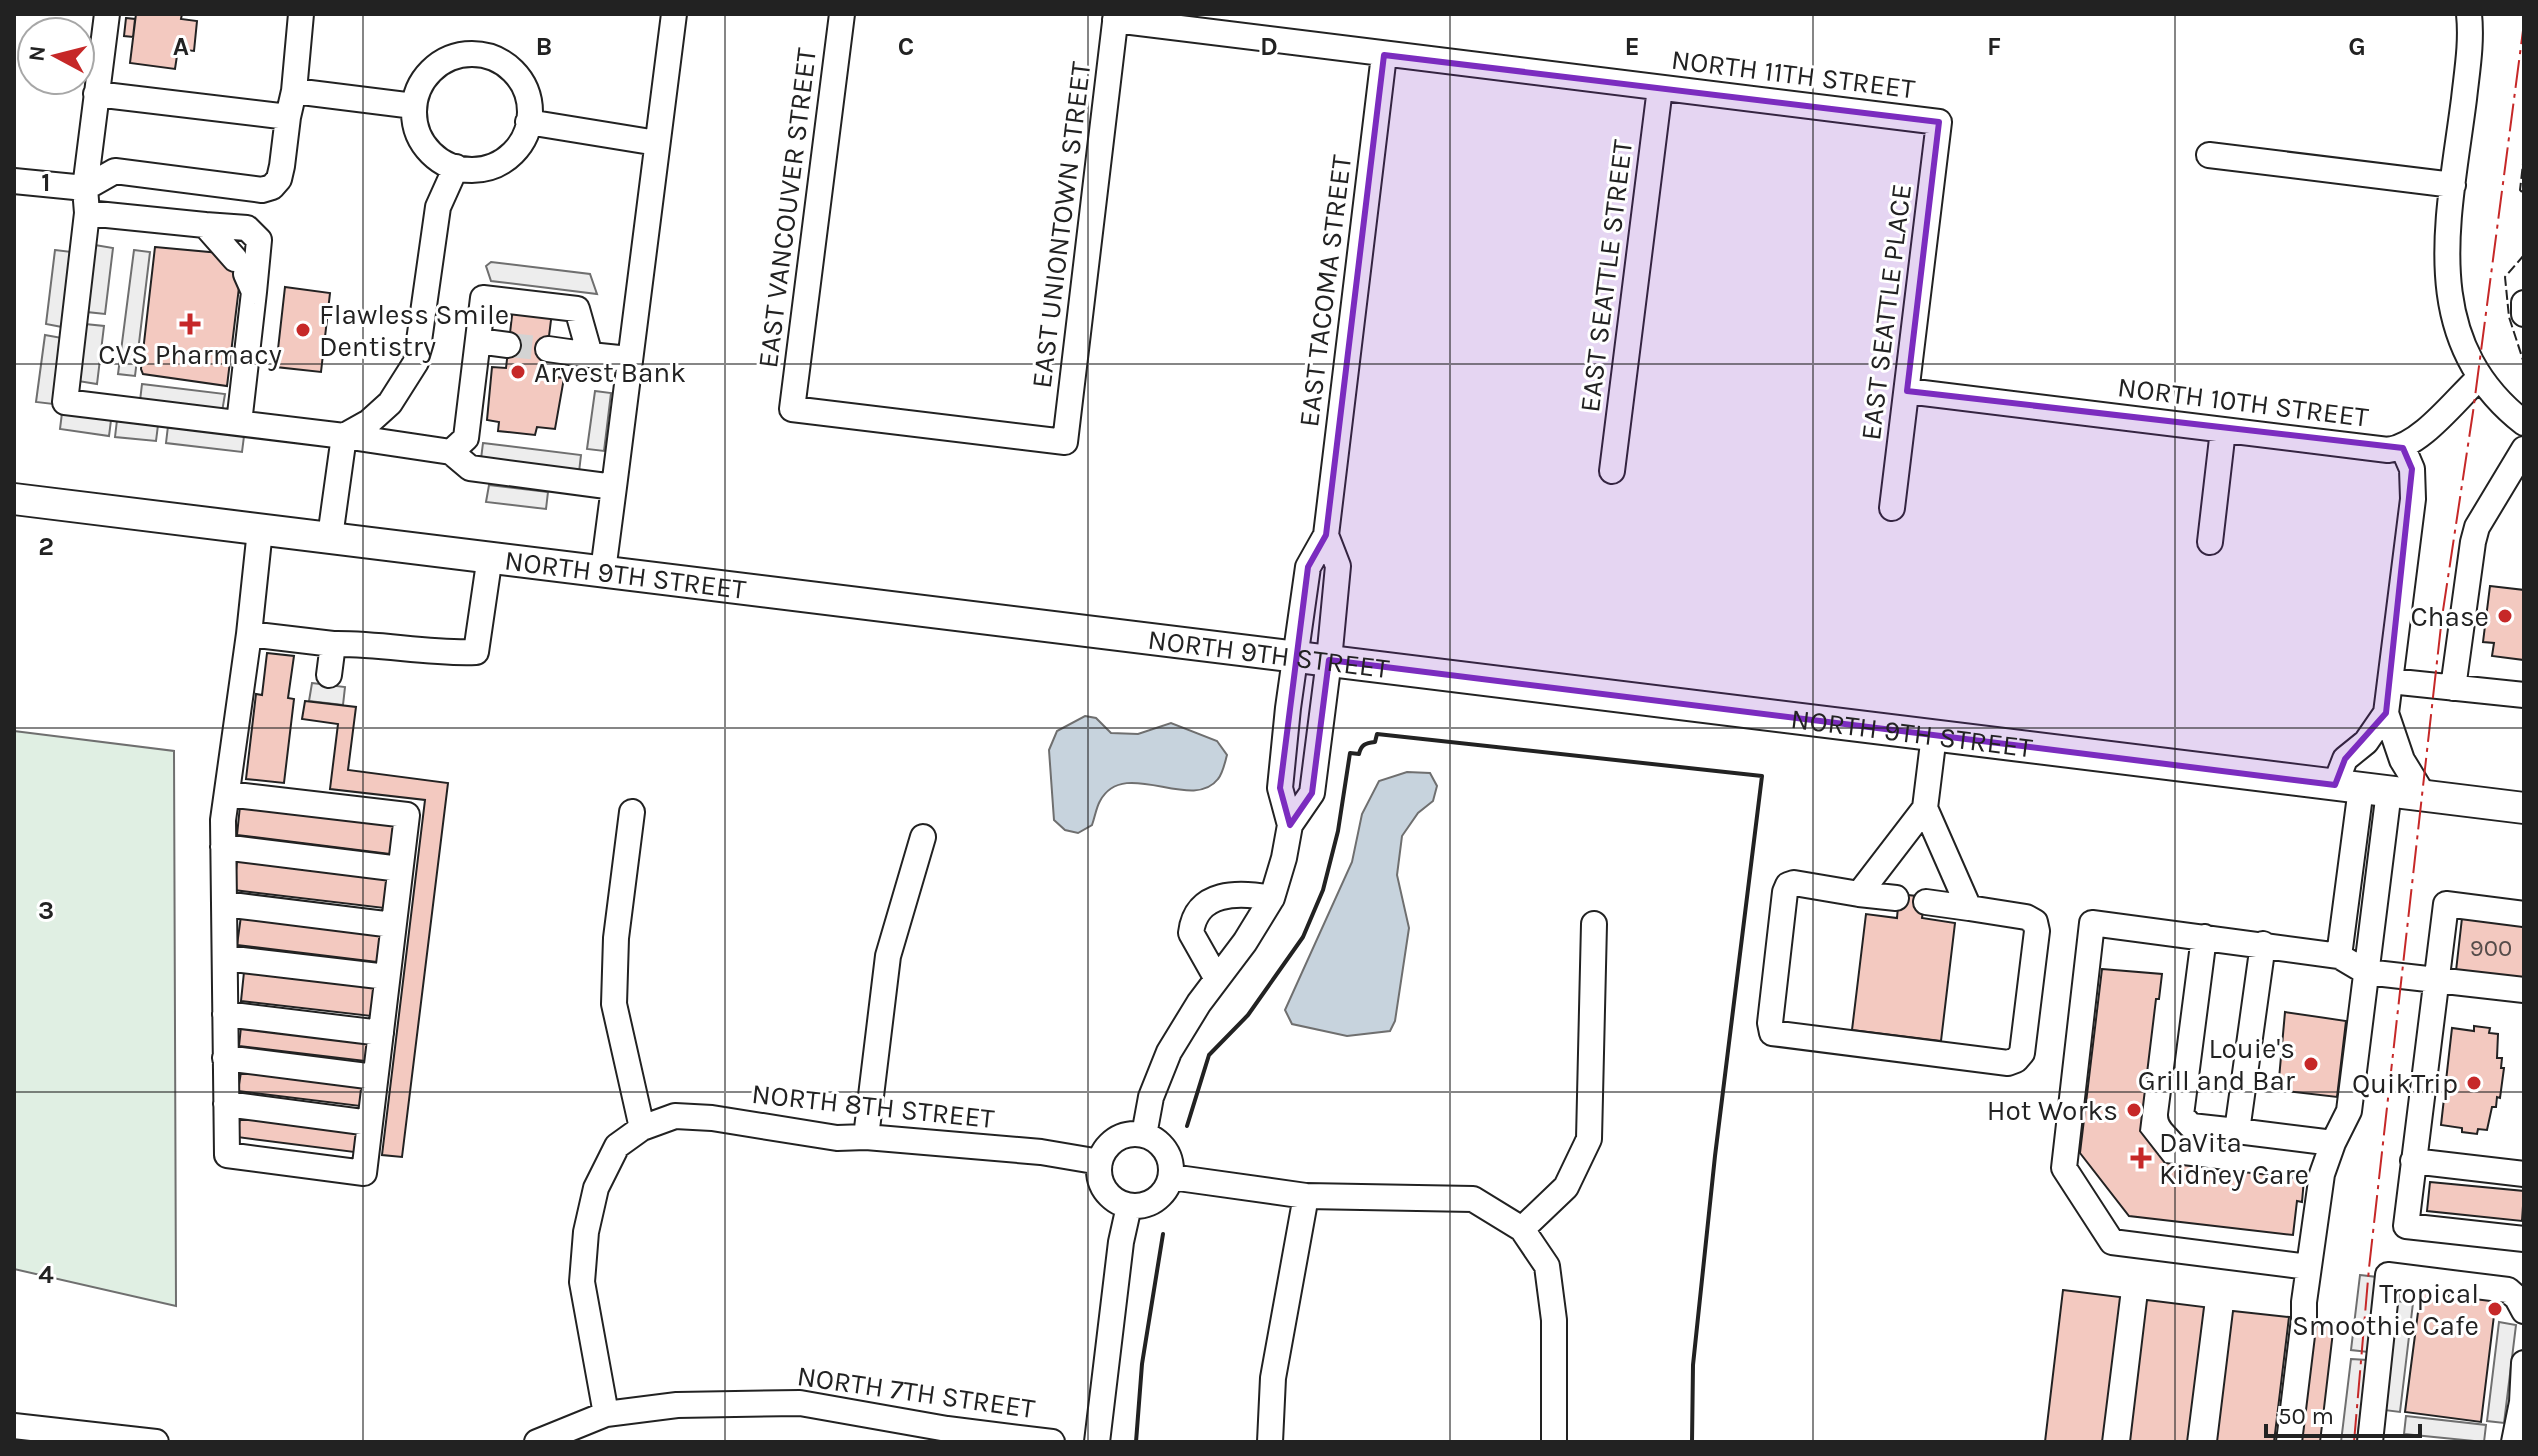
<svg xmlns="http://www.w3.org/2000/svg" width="2538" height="1456" viewBox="0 0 2538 1456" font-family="Karla,sans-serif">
<rect width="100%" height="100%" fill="#fff"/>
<path fill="#e0efe3" stroke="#6f6f6f" stroke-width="2" d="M14,731L174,751L176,1306L14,1269Z"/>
<path fill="#ededed" stroke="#6f6f6f" stroke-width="2" d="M95,245L113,248L105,314L87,312Z
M55,250L72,252L62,327L46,324Z
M134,250L150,252L135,376L118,374Z
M491,262L590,274L597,294L491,281L486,266Z
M85,324L104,326L97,384L78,381Z
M45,335L62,338L53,404L36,402Z
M142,384L225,394L222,412L140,401Z
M595,391L611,393L604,451L587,449Z
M62,413L111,420L109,436L60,429Z
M117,420L158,425L156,441L115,437Z
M168,426L244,436L242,452L166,443Z
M483,443L581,455L579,472L481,459Z
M489,485L548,492L546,509L486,502Z
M312,683L345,687L343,705L309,701Z
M2360,1275L2377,1277L2368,1352L2351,1350Z
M2396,1301L2413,1303L2400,1412L2384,1410Z
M2499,1322L2516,1325L2504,1423L2487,1421Z
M2351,1359L2367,1360L2357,1442H2341Z
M2406,1416L2486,1425L2484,1442L2404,1434Z"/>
<path fill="#c7d3dd" stroke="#6f6f6f" stroke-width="2" d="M1085,716L1096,718L1111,733L1138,734L1171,723L1217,741L1227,755C1225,762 1223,773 1218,779C1192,813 1124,756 1100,801C1096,808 1095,817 1092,825L1078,833L1065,830L1054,820L1049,750L1057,731Z
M1407,772L1430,773L1437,786L1433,801L1418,813L1402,836L1397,875L1409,928L1395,1021L1390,1031L1347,1036L1292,1024L1285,1010L1352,862L1362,814L1379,781Z"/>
<path fill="#f3c9c0" stroke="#222" stroke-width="2" d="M136,14H182L181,19L197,21L194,51L178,49L175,69L130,63Z
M126,18L135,19L133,37L124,36Z
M155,247L220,253L228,264L245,252L256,267L240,279L227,386L143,374L141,369Z
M285,287L330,293L321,372L276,367Z
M513,307L552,312L544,376L564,378L555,429L537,427L535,435L498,431L499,422L487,420L492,367L506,368Z
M2490,586L2524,590V660L2492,656L2494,643L2483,642Z
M267,653L294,656L288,698L294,699L284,783L246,779L256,694L262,695Z
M305,701L356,707L348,770L448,783L402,1157L382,1155L425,800L330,789L338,724L302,719Z
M240,806L394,824L390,854L237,835Z
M237,861L387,879L384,908L234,890Z
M1899,894L1925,897L1922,918L1955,923L1941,1041L1852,1030L1866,914L1897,918Z
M241,916L381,933L377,962L237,945Z
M2462,918L2524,926V979L2456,971Z
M2102,969L2162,974L2159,999H2156L2140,1131L2165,1163L2304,1179L2302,1202L2297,1201L2293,1235L2129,1216L2080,1153Z
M244,972L374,987L371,1016L241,1001Z
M2285,1012L2346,1021L2337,1097L2278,1090Z
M2474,1026L2490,1028L2489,1033L2498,1034L2497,1058H2502L2501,1068H2504L2500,1098L2497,1097L2496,1107H2492L2487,1130L2478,1129L2477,1134L2462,1132V1128L2441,1125L2452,1028L2474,1031Z
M241,1027L368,1041L365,1061L239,1046Z
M241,1072L362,1087L360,1106L238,1091Z
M240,1118L357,1132L354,1152L237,1137Z
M2430,1182L2524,1191L2522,1221L2427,1211Z
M2421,1289L2496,1299L2481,1422L2405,1412Z
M2063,1290L2120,1297L2102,1442H2045Z
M2147,1300L2204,1307L2187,1442H2130Z
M2233,1311L2289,1317L2274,1442H2217Z
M2315,1320L2334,1323L2320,1442H2301Z"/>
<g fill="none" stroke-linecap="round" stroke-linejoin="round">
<path stroke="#d3d3d3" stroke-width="24" stroke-dasharray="24 12" stroke-linecap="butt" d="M508,345L548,349"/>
<g stroke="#222" stroke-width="28">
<path id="minor" d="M842,14L792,409L1065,442L1116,14
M2469,14C2472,43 2467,71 2464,99C2449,217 2416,339 2524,423
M1115,20L1939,122L1892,508
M414 112a58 58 0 1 1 116 0a58 58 0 1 1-116 0Z
M294,91L414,106
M96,94L288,117
M528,122L657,143
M2209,155L2453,185
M14,181L85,188L87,213L65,402L344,436L330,537
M85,188L115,171L262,190L272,187L279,179L282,166L288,117L294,91L301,14
M85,188L107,14
M87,213L205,225L235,259
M205,225L247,228L259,240L254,292
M2524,303V314
M478,341L508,345
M548,349L590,355
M1907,391L2388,450C2421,446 2455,400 2480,377
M239,423L254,292L246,274
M344,436L451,452L470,468L614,487L603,571
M344,436L369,422L390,403L416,362L438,207L456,167
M2403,448L2412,469L2413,499L2386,713L2402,760L2424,796
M451,452L466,438L483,298L577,309L590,355L629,359
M1612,471L1660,88
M614,487L674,14
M260,530L249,634L333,644L329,675
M2210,542L2223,430
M333,644C381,643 428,654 476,652L490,556
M2390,681L2524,695
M2453,688L2473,542L2477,527L2524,449
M2335,785L2345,759L2366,742L2386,713
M227,794L407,815L364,1173L227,1155L223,820C232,758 240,696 249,634
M1925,808L1969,908L2026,917L2035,922L2037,931L2022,1053L2016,1060L2008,1063L1772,1033L1770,1023L1785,892L1788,885L1794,883L1859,894L1925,808L1934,735
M632,812L616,938L614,1004L642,1128
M1290,825L1280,788L1288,708L1308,567L1326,535L1384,55
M223,847L400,869
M1859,894L1896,898
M1926,902L1969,908
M224,904L393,925
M2524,914L2446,904L2406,1226L2524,1239
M2204,937L2181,1115L2191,1126L2237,1131
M2263,944L2237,1131L2333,1143
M2339,956L2361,788
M225,958L387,977
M1217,979L1191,933C1196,890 1239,892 1272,898
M225,1014L381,1033
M225,1058L375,1077
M226,1104L370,1123
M1099 1170a36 36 0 1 1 72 0a36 36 0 1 1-72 0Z
M1144,1135L1151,1097L1169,1052L1199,1003L1245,942L1272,898L1284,858L1290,825L1312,793L1329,660L1338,566L1326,535
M866,1137L888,956L923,837
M2413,1161L2524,1174
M1171,1177L1306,1196L1473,1199L1522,1229L1547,1266L1554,1320V1442
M1522,1229L1566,1187L1589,1139L1594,924
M2308,1267L2112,1242L2064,1168L2092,923L2339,956L2366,972L2524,990
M606,1414L582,1282L586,1232L596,1188L617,1146L642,1128L675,1116L712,1118L837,1138L866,1137L1041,1152L1100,1162
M14,1426L156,1442
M537,1442L606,1414L677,1405L800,1403L947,1429L1052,1442
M1097,1442L1121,1242L1129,1206
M1270,1442L1273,1378L1306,1196
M2289,1442L2304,1319V1302L2322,1174L2333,1143L2349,1111L2389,791
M2370,1442L2388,1275L2508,1290L2517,1298L2524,1311
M2514,1442L2522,1402L2524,1363"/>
</g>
<g stroke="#222" stroke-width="34">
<g id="major">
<path id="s1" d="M14,499L2524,808"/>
</g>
</g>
<use href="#minor" stroke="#fff" stroke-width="24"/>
<use href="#major" stroke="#fff" stroke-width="30"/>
<path stroke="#222" stroke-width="2" stroke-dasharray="10 4" stroke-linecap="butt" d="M2524,155L2520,190L2524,194
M2524,255L2505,277L2509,317L2524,363"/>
<path stroke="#222" stroke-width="4" d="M1187,1126L1209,1055L1248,1015L1303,937L1323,890L1338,831L1350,753L1359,754C1361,745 1365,743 1375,742L1377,734L1762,776L1715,1156L1693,1365L1692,1442
M1136,1442L1142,1364L1163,1234"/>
<path stroke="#c62828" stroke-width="2" stroke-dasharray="28 6 4 6" stroke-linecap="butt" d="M2354,1442L2369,1268L2442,617L2473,412L2524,23"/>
</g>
<path fill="#7b2cbf" fill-opacity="0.2" stroke="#7b2cbf" stroke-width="6" stroke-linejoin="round" d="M1384,55L1939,122L1907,391L2403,448L2412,469L2386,713L2345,759L2335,785L1329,660L1312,793L1290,825L1280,788L1308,567L1326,535Z"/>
<path fill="none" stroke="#222" stroke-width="2" stroke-opacity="0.55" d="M363,14V1442M725,14V1442M1088,14V1442M1450,14V1442M1813,14V1442M2175,14V1442M14,364H2524M14,728H2524M14,1092H2524"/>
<g fill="#c62828" stroke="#fff" stroke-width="3">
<path d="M186 312h8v8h8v8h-8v8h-8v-8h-8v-8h8z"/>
<circle cx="303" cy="330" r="8"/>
<circle cx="518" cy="372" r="8"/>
<circle cx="2505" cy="616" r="8"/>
<circle cx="2311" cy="1064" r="8"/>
<circle cx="2474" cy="1083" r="8"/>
<circle cx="2134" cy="1110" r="8"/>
<path d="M2137 1146h8v8h8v8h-8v8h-8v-8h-8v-8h8z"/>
<circle cx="2495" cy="1309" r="8"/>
</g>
<g text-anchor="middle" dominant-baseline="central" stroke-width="6" stroke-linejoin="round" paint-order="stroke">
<g font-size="24" fill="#564c4a">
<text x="2491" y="948">900</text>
</g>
<g font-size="28" fill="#222" stroke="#fff">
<text transform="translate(1793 74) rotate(7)">NORTH 11TH STREET</text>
<text transform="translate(787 208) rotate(-83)">EAST VANCOUVER STREET</text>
<text transform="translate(1061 225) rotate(-83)">EAST UNIONTOWN STREET</text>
<text transform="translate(1606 276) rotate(-83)">EAST SEATTLE STREET</text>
<text transform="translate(1325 291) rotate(-83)">EAST TACOMA STREET</text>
<text transform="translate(1886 312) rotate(-83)">EAST SEATTLE PLACE</text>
<text transform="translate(2243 402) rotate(7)">NORTH 10TH STREET</text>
<text stroke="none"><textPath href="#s1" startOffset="616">NORTH 9TH STREET</textPath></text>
<text stroke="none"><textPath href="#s1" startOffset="1264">NORTH 9TH STREET</textPath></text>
<text stroke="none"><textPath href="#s1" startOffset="1912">NORTH 9TH STREET</textPath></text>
<text transform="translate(873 1106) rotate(6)">NORTH 8TH STREET</text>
<text transform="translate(916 1392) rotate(8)">NORTH 7TH STREET</text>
</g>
<g font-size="28" fill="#222" stroke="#fff" text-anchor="end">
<text x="319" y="314" text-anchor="start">Flawless Smile<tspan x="319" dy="32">Dentistry</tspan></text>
<text x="190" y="354" text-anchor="middle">CVS Pharmacy</text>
<text x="534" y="372" text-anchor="start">Arvest Bank</text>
<text x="2489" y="616">Chase</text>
<text x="2295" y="1048">Louie's<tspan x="2295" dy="32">Grill and Bar</tspan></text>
<text x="2458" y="1083">QuikTrip</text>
<text x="2118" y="1110">Hot Works</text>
<text x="2159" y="1142" text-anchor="start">DaVita<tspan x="2159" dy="32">Kidney Care</tspan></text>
<text x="2479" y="1293">Tropical<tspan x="2479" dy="32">Smoothie Cafe</tspan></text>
</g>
</g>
<g font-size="26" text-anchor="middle" font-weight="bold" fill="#222" stroke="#fff" stroke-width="6" stroke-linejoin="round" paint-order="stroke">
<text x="181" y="55">A</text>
<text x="544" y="55">B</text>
<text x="906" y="55">C</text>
<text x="1269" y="55">D</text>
<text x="1632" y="55">E</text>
<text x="1994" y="55">F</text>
<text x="2357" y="55">G</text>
<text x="46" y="191">1</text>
<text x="46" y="555">2</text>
<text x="46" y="919">3</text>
<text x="46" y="1283">4</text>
</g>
<rect width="2538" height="1456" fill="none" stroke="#222222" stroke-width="32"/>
<g transform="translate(56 56) rotate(277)"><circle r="38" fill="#ffffff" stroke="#a7a7a7" stroke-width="2"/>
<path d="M0-6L14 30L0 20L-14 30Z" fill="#c62828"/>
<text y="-12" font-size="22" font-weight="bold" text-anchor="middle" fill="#222222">N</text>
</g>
<path d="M2266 1424v12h154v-12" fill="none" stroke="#222222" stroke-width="4"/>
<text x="2278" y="1424" font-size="24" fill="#222222" stroke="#ffffff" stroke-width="6" paint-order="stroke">50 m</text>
</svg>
